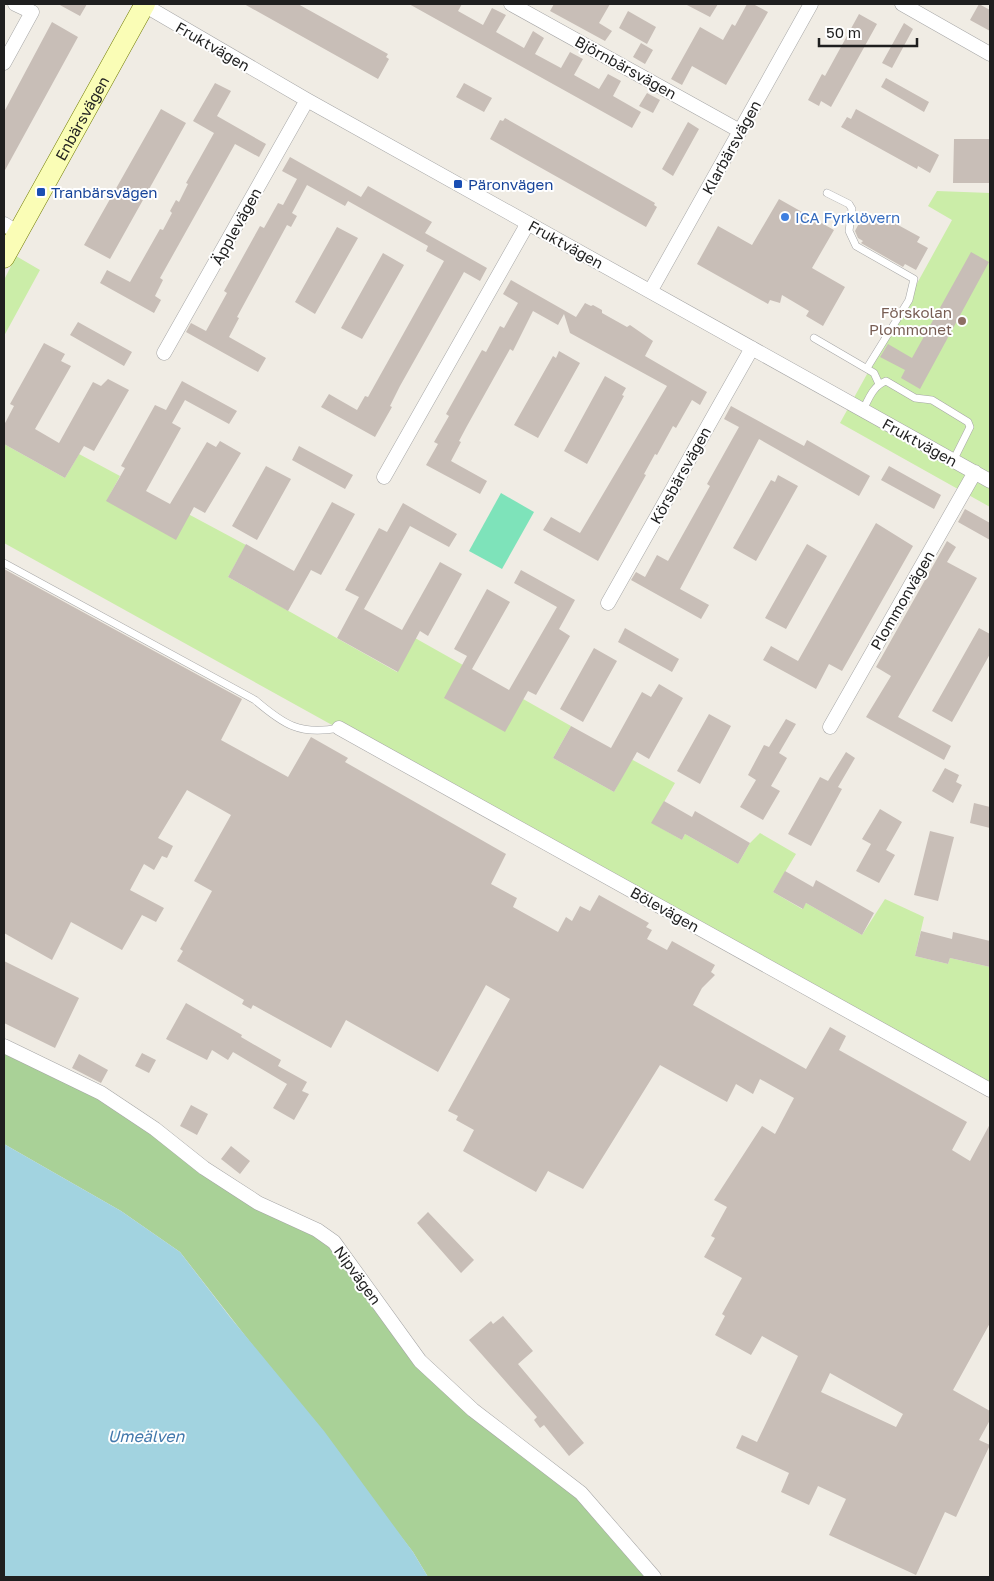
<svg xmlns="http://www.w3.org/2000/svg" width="994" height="1581" viewBox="0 0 994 1581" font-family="'Golos Text',sans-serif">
<rect width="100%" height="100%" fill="#f0ece4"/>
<path fill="#cbeda8" d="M937,191L990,193V507L840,423L952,220L928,206Z
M16,256L40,270L4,336V280Z
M4,437L7,439L4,444L65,478L79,454L120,476L107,500L190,515L246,545L228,577L397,672L415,638L571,726L553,758L614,792L631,759L675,783L652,823L682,840L685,834L738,864L750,843L760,833L796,854L773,892L802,909L806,903L862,935L885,899L924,917L915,956L948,964L950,958L990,967V1090L4,543Z"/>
<path fill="#a9d197" d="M4,1046L101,1093L204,1168L317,1230L420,1361L581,1493L654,1577H428L413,1552L180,1252L121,1211L4,1144Z"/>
<path fill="#7ee3ba" d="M501,493L534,512L502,569L469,551Z"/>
<path fill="#a2d3e0" d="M4,1144L121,1211L180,1252L230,1317L324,1431L413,1552L428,1577H4Z"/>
<path fill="#c8beb7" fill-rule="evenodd" d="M58,4H87L80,16Z
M244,4H298L388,54L386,57L389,59L378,79Z
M409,4H462L458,11L483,25L492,8L506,15L496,32L524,48L533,31L544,38L535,54L561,68L570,52L583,59L574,75L599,89L608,74L621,81L613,96L641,112L632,128Z
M554,4H610L599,23L612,31L605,41L550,11Z
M685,4H718L710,17Z
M747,4H753L768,12L726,85L692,66L682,85L671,79L700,27L723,40L732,24L735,26Z
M979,4L990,10V31L970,20Z
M628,11L656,27L647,44L619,28Z
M859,14L877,24L831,107L821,101L819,106L808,100L822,74L825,76Z
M52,22L78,37L4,172V112Z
M904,23L913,29L892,68L882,63Z
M641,43L653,50L645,64L633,57Z
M886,78L929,102L924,112L881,87Z
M215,83L231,91L217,116L266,144L259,157L235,144L160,278L163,280L155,296L161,300L154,313L100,283L107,270L130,282L160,229L163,230L172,213L170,211L176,200L179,202L188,184L186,183L214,133L193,121Z
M464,83L492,98L484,112L456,97Z
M647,93L660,100L653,113L639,106Z
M161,109L186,123L110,259L84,245Z
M856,109L939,155L930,173L918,166L917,169L841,127L847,117L851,119Z
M505,118L655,203L654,205L657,207L646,227L490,139L500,120L503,121Z
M688,122L699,129L673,176L662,169Z
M954,139H990V183H953Z
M290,157L361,197L368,186L432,222L425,233L487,268L480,281L464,272L400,386L390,406L392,407L375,437L321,407L329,394L357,410L365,396L368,397L444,261L426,251L428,246L348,201L345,206L307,185L292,213L297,216L291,227L287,225L237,317L239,318L229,337L266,358L258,372L186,332L191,323L206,331L227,293L224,291L260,226L264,228L278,203L283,205L297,179L282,171Z
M779,199L834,230L812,268L845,287L823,326L806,316L809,311L782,295L780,303L770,300L768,304L697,264L718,226L752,245Z
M865,212L876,218L878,214L920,237L917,242L928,248L916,270L905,264L903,267L861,243L863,241L858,238L855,231Z
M337,227L358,238L315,314L295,302Z
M971,252L989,262L920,389L901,378L905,370L880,357L888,344L912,358Z
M383,253L404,265L362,339L341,328Z
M511,280L576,317L585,303L591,306L593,305L602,310V313L627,327L630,325L653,341L645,356L707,392L700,405L692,400L676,428L673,426L657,455L655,454L644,474L646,475L598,561L543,530L551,517L580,533L667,386L570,333L564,314L558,325L533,311L513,351L510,349L467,426L459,441L461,442L451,461L487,481L480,494L426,465L438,444L434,442L449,416L446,414L482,350L486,352L500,326L504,328L518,303L503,294Z
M78,322L132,352L124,366L70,335Z
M44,343L65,354L61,361L71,366L35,429L59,443L93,382L101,386L108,379L129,390L94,451L84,446L65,478L4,444V425L14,406L10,404Z
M559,351L580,363L538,438L514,425L553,356L556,358Z
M605,376L626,388L622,395L624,396L587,464L564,451Z
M182,381L237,411L229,424L185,400L172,423L181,428L146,491L170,504L207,442L216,447L220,441L241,453L205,513L194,507L176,540L106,501L125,468L121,466L155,405L166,410Z
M731,406L804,446L807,440L870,476L859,496L759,439L680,589L709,605L701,619L631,580L636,572L645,577L657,555L668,561L710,486L707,484L739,427L724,419Z
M299,446L353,475L345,489L292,460Z
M266,466L291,479L257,540L232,526Z
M889,466L941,495L934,509L881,480Z
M778,475L798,486L756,561L733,548L771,480L775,482Z
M332,502L355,514L321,575L311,570L288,611L228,577L246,544L294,571Z
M403,503L457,534L449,547L410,526L364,609L402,630L440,562L462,574L428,636L420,631L398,672L337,638L359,597L345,590L379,528L387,532Z
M965,509L990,523V540L958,522Z
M876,523L913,546L842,671L829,664L816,689L763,660L771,646L798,661Z
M947,541L956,547L947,562L977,578L898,717L951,746L944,760L866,717L891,676L876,667Z
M807,544L827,556L786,629L765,618Z
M4,569L242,699L221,740L288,777L311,737L348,758L345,762L506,854L491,884L517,898L513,907L558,932L566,917L572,921L580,906L590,911L599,895L649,923L646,927L652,930L647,939L667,950L672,941L715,965L711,972L715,975L702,988L693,1005L806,1069L830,1027L846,1036L839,1050L967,1122L952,1150L970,1161L990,1124V1323L953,1390L990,1411V1420L979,1440L990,1445L956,1517L945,1512L916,1575L829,1535L846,1499L818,1486L809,1505L781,1492L789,1473L736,1448L742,1435L757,1442L798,1356L762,1336L751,1355L715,1335L725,1316L722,1314L742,1278L704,1257L715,1238L711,1236L727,1207L714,1200L762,1126L775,1134L794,1098L760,1079L753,1094L736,1084L727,1102L660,1065L583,1189L548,1171L536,1192L463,1151L474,1130L456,1120L458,1116L448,1111L510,999L486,985L438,1072L346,1020L331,1048L253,1005L251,1009L242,1004L244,1000L177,961L183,951L180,949L212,891L194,881L231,815L187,790L158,838L173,846L167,858L162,856L154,870L144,864L130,890L164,908L156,922L142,915L122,950L71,922L52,960L4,933ZM830,1373L903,1414L896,1427L821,1392Z
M521,570L575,600L559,629L570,636L536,695L528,691L505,732L444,698L467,656L454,649L487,589L510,602L472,669L509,690L557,607L514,583Z
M625,628L679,659L672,672L618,642Z
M979,628L990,634V654L952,722L932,711Z
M594,648L617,661L583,722L560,709Z
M659,684L683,698L649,759L637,752L614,792L553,758L571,726L611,748L642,692L651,697Z
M709,714L731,726L700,784L677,771Z
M786,719L796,724L779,753L787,758L771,786L780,791L763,820L740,807L756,780L748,775L764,745L769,747Z
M846,752L855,758L838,787L842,789L811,846L788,834L820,777L828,781Z
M945,768L959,775L956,782L962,785L953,803L932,791Z
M664,801L692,817L695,811L750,843L738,864L685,834L682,840L651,823Z
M974,803L990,807V828L970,823Z
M880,809L902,822L886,850L895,855L879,883L856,871L871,844L862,839Z
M930,831L954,837L938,901L914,895Z
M785,871L813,887L816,880L874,913L862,935L806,903L803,909L773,892Z
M921,931L952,939L953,932L990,941V967L950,958L948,964L915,956Z
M4,961L79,998L55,1048L4,1023Z
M186,1003L242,1035L241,1037L281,1060L278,1066L307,1082L302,1091L309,1094L294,1120L273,1108L287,1084L233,1052L228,1060L212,1050L207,1060L166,1039Z
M142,1053L156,1060L149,1073L135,1066Z
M79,1054L108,1070L101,1083L72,1068Z
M191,1105L208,1114L197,1135L180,1126Z
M231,1146L250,1161L240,1174L221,1159Z
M428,1212L474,1260L461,1273L417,1223Z
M503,1316L533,1351L518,1364L584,1443L569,1456L544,1425L540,1428L534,1420L537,1417L469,1340L491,1321L493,1324Z"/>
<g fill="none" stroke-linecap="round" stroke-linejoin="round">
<g stroke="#a6a6a6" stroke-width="8">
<path id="lane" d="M827,193L849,204L852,209L849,231L856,246L914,279L909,300L867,368
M814,338L874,373L879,384
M863,410C869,398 873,386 886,381L915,398L932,400L968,422L970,427L953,461
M4,563L255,700C283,724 300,736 339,728"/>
</g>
<g stroke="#a6a6a6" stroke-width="15">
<path id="street" d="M511,4L740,131
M902,4L990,54
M144,5L307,100L990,481
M4,63L32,12L15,4
M4,224L18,233
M651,290L811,4
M164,353L307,100
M384,477L528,223
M608,603L752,348
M830,727L975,472
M339,728L990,1090
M4,1046L101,1093L155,1129L204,1168L258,1203L317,1230L334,1242L420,1361L473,1410L581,1493L654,1577"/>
</g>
<g stroke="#707b00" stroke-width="21">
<g id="secondary">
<path id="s1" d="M4,258L145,4"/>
</g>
</g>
<use href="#lane" stroke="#fff" stroke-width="7"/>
<use href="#street" stroke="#fff" stroke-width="14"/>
<use href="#secondary" stroke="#fafdb6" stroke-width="20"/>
</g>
<g fill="#1a4fb4" stroke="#fff" stroke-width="2">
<rect x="453" y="179" width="10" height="10" rx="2.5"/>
<rect x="36" y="187" width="10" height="10" rx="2.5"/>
</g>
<circle fill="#3f7fe0" stroke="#fff" stroke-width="2" cx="785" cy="217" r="5"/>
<circle fill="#8d6e63" stroke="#fff" stroke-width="2" cx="962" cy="321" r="5"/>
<g text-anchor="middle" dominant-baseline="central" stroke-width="4" stroke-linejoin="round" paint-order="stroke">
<g font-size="15" fill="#1f1f1f" stroke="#fff">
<text transform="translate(213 46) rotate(30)">Fruktvägen</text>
<text transform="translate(626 67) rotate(29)">Björnbärsvägen</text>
<text stroke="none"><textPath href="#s1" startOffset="160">Enbärsvägen</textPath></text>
<text transform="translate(731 147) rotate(-61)">Klarbärsvägen</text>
<text transform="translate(236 226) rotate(-61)">Äpplevägen</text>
<text transform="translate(566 244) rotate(29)">Fruktvägen</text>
<text transform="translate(920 442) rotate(29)">Fruktvägen</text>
<text transform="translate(680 475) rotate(-61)">Körsbärsvägen</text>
<text transform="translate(902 600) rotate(-60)">Plommonvägen</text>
<text transform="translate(665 909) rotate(29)">Bölevägen</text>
<text transform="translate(358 1275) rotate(54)">Nipvägen</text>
</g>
<g font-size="15" fill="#164399" stroke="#fff" text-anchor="start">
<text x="468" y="184">Päronvägen</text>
<text x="51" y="192">Tranbärsvägen</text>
</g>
<g font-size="15" fill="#366cbe" stroke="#fff" text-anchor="start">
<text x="795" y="217">ICA Fyrklövern</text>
</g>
<g font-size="15" fill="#785e54" stroke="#fff" text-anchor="end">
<text x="952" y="312">Förskolan<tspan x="952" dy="17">Plommonet</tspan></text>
</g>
<g font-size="16" font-style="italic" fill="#4379ac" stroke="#fff">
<text x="146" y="1436">Umeälven</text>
</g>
</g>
<rect width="994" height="1581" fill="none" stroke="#1f1f1f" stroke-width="10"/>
<path d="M819 38v8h98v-8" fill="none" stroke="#1f1f1f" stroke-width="2.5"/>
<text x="826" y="38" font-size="15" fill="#1f1f1f" stroke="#ffffff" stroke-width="4" paint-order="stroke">50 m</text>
</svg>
